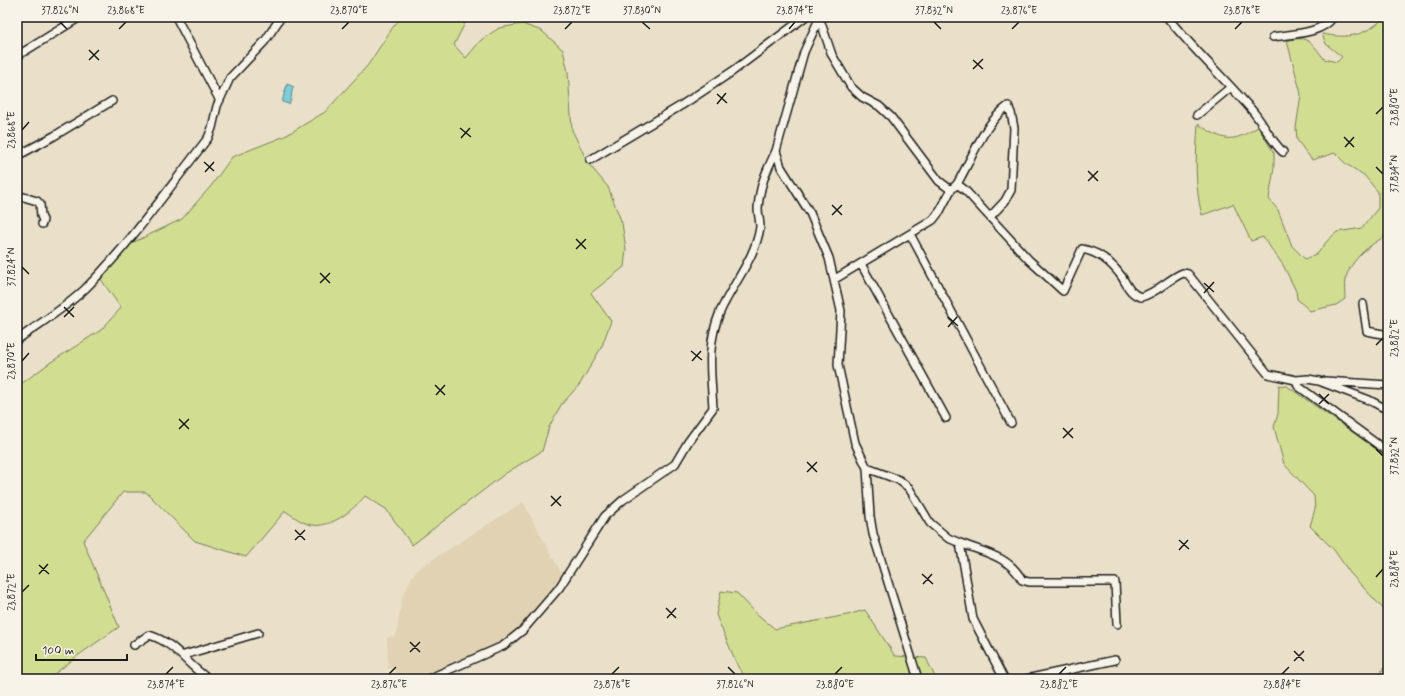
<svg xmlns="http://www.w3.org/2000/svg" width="1405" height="696" viewBox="0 0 1405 696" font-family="Mynerve,sans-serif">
<rect width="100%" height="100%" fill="#eae0c9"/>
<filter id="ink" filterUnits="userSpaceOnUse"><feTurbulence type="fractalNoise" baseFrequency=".025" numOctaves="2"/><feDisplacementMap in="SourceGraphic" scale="8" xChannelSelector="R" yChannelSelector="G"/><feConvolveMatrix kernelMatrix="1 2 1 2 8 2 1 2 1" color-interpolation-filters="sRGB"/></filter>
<g filter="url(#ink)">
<path fill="#e1d2b4" d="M523,502L563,576L532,615L500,645L422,679H400L393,668L388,669L387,638L396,636L402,597L413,575L419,568Z"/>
<path fill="#d1de92" stroke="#767d57" d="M402,17H468L454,45L466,58L481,40L499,28L522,24L542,31L563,50L568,72L572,130L588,163L608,187L622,223L626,249L624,267L591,293L611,321L602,346L580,384L561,405L549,427L542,451L506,473L412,545L386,509L365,496C353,510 332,528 312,525C303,524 292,515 285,511L246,557L195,541L146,492H123L83,541L119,627L80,654L48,679H17V387L51,362L101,330L121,308L100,278L130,244L182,219L211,186L232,157L285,136L325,112L368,65L393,27Z
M1385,17H1388V235C1370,244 1351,259 1345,280C1344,286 1345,294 1345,299L1336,305L1310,311L1297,299L1296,291L1283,265L1263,237L1251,241L1233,204L1202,215C1194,185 1196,155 1198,124C1225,141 1230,144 1258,127L1274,153V168L1269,199L1278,210L1292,246L1305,259L1318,253L1327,241L1337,232L1362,228L1378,208V192L1364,175L1346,164L1335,153L1312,160L1297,140L1296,128L1301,94L1287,41C1308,34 1313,44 1324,59L1337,62L1342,57L1326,44L1322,34C1349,39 1365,36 1385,17Z
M1279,385L1287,386L1388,457V614L1350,573L1334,550L1310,526L1315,509L1314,496L1284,464L1274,427L1278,414Z
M721,591L737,593L757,614L775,629L847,615L865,610L895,656L926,658L936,679H747L738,667L716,615Z
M1388,662V679H1377V677Z"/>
<path fill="#7dced8" stroke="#56878d" d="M287,84L294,87C290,92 293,98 289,104L282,102Z"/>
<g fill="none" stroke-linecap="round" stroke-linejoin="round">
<g stroke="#1c1c1c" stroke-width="10">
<path id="street" d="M176,17L219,99
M819,17L832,55L851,87L862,97L879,106L891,117L939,181L951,190L957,184L965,190L1029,260L1063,291L1082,249C1100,252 1112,263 1122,277C1127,285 1130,294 1141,297C1157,293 1168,279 1183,273L1188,274L1268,374L1296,380L1308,379L1319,381L1369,400L1388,410
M1167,17C1193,49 1223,77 1250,108C1263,122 1269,139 1283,152
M819,19L804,52L776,151L781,167L810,213L829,258L841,311L838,365L855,443L867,468L899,480L909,488L930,523L948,538L960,543L973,619L1004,679
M1273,37C1291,34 1322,34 1333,17
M17,56L80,17
M1197,115L1231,87
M17,156L54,136L112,101
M590,160L682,105L733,71L805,17
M957,184C972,159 983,124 1008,106L1011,113L1014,128L1011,190L1005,201L990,217
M17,195L37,201L40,204L41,216L43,220L42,224
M910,234L1011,423
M861,264L946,418
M835,279L933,220L940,211L951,190
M1363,304L1367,331L1388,335
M17,340C40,323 64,309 85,289C131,243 168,189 208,138L212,128L217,106L230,78L265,41L281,17
M1296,380L1298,386L1388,452
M1325,381L1388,385
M867,468L870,516L873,534L918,679
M960,543C983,552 1009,556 1022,580L1029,582H1115L1117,624
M134,645L149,635C177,643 187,666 209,679
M184,655L258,633
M428,679L503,646L523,630L559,588L605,516L623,500L675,464L688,442L713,408C711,373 706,346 720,312C732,285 756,257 760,227C760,221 758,214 758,208C760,184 766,172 776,151
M1026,679L1115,660"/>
</g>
<use href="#street" stroke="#f7f3e8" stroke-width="7"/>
</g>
</g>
<path fill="none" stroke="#1c1c1c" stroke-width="1.5" d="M60,22L67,29M642,22L650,29M934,22L941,29M119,29L126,22M342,29L349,22M565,29L572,22M789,29L795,22M1012,29L1019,22M1235,29L1242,22M89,50L99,60M89,60L99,50M973,60L983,69M973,69L983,59M717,94L727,103M717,104L726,93M1376,114L1383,107M460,128L471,137M22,130L29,122M1344,137L1354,147M461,138L470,128M1345,147L1354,137M204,162L214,171M1376,167L1383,174M1088,171L1098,181M205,172L214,162M1088,181L1098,171M832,205L842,215M832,215L842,205M576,239L586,249M576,249L586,239M22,267L29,274M320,273L330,283M320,283L330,273M1204,283L1214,292M1204,293L1214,282M64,307L74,317M64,317L74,307M948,317L958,326M948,327L957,317M1376,345L1383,338M691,351L702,360M22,361L29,353M692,361L701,351M435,385L445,395M1319,394L1329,404M436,395L445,385M1319,404L1329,394M179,419L189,429M1063,428L1073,438M179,429L189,419M1063,438L1073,428M1376,449L1383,456M807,462L817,472M807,472L817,462M551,496L561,506M551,506L561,496M295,530L305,540M295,540L305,530M1179,540L1189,549M1179,550L1188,540M39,565L49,574M39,574L48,564M922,574L933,584M1376,577L1383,569M923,584L932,574M22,592L29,585M666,608L676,618M667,618L676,608M410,642L420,652M1294,651L1304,661M410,652L420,642M1294,661L1304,651M728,667L735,674M166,674L173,667M389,674L396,667M612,674L619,667M835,674L842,667M1059,674L1066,667M1282,674L1289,667"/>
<rect width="1405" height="696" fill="none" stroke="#f7f3e8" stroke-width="44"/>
<path d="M36 654v6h91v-6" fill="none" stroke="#1c1c1c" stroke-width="2"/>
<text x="42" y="654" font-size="12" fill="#1c1c1c" stroke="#f7f3e8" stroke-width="3" paint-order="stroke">100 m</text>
<rect x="22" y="22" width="1361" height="652" fill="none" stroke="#1c1c1c" stroke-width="1.5"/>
<g font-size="10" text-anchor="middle" fill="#1c1c1c">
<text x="60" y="14">37.826°N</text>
<text x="126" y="14">23.868°E</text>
<text x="349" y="14">23.870°E</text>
<text x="572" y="14">23.872°E</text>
<text x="642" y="14">37.830°N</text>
<text x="795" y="14">23.874°E</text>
<text x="934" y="14">37.832°N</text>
<text x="1019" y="14">23.876°E</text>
<text x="1242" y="14">23.878°E</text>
<text transform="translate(1394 107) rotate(-90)" y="4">23.880°E</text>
<text transform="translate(11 130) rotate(-90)" y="4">23.868°E</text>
<text transform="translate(1394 174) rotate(-90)" y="4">37.834°N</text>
<text transform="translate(11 267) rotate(-90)" y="4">37.824°N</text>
<text transform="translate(1394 338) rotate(-90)" y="4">23.882°E</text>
<text transform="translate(11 361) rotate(-90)" y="4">23.870°E</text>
<text transform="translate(1394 456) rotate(-90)" y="4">37.832°N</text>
<text transform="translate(1394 569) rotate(-90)" y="4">23.884°E</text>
<text transform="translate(11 592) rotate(-90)" y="4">23.872°E</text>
<text x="166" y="688">23.874°E</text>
<text x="389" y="688">23.876°E</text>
<text x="612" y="688">23.878°E</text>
<text x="735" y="688">37.826°N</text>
<text x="835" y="688">23.880°E</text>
<text x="1059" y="688">23.882°E</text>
<text x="1282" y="688">23.884°E</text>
</g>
</svg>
